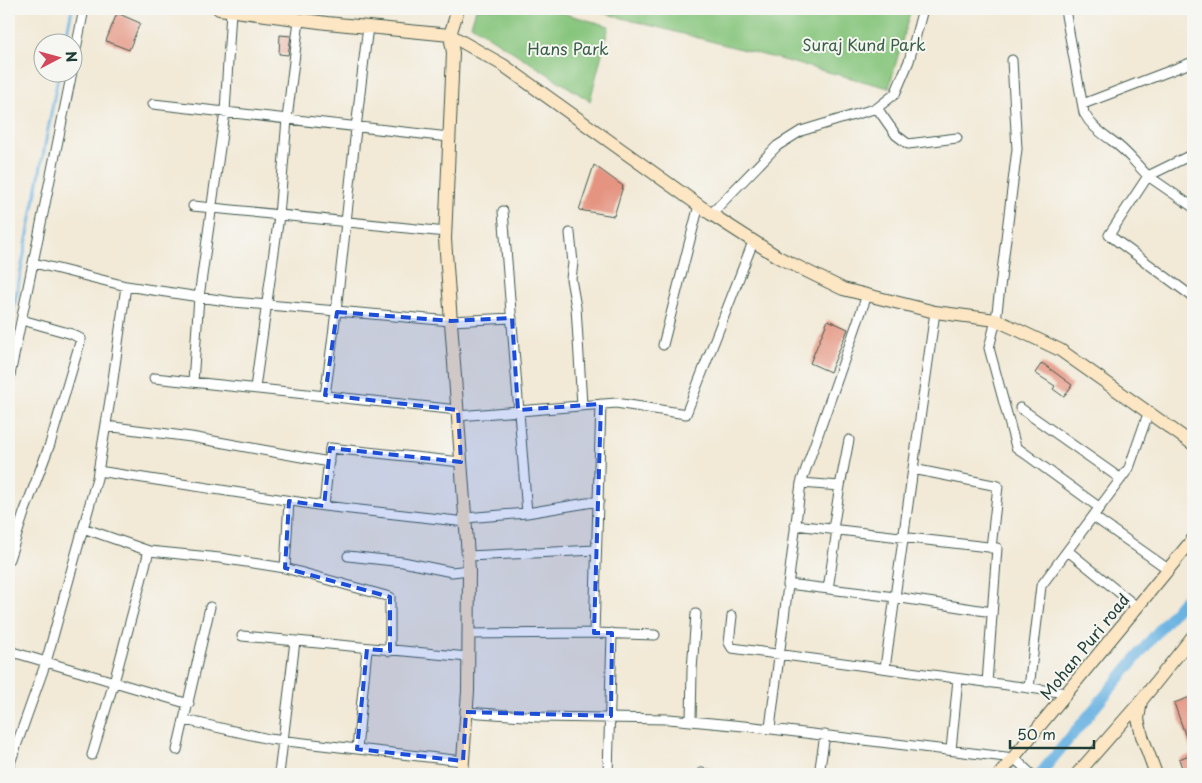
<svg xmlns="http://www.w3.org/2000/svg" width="1202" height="783" viewBox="0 0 1202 783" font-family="'Playpen Sans',sans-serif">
<rect width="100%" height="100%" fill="#f6f6f2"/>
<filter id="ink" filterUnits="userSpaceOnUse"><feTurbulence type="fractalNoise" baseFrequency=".02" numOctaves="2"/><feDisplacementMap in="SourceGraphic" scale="10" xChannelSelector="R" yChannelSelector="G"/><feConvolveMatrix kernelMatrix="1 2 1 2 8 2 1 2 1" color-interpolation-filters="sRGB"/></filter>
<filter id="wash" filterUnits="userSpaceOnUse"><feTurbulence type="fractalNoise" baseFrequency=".0096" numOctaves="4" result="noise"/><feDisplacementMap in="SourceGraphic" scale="20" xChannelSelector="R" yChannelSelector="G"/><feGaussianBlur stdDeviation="1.12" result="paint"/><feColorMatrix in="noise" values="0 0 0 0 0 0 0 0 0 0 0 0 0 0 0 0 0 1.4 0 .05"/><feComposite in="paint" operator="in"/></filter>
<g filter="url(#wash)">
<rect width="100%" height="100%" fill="#f2e9d6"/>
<path fill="#86c57c" stroke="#528158" d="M476,9H548L609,26L590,101L471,25Z
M588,9H911L889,88Z"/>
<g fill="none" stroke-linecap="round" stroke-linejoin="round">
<path stroke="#6bb3e2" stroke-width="3" d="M65,42L72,9
M9,333L59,72"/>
<path stroke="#6bb3e2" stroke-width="11" d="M1040,774L1193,589"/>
</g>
<g id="blocks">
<path fill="#e59481" d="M117,13L140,23L129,50L106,41Z
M280,35L291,36L288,55L279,54Z
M594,165L623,186L614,216L579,210Z
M828,320L848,329L830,372L810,363Z
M1042,363L1072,385L1064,397L1053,389L1055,386L1035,373Z
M1193,696V774H1184L1179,759L1192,754L1174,703Z"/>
</g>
</g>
<g filter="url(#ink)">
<use href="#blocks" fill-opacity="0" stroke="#3f574c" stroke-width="1"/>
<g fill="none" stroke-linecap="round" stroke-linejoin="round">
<g stroke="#3f574c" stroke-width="11">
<path id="street" d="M1069,9L1065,10L1084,113C1091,126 1100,132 1111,140C1125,149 1136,164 1148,176L1193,154
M1012,60L1017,149L996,320L989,348L1016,447L1100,508
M72,69L84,9
M153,104L449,137
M1083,104L1193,62
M877,108L896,135L908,144L957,138
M193,206L446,232
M1193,207L1148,176L1109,235L1193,297
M503,211L527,513
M711,214L777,146L801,131L877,108L895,94L909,61L923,9
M570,233L573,263L571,279L576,307L582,405
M34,263L126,286L233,302L451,321L512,318
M663,345L699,205
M154,378L458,410
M9,380L72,72
M193,382L199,297L225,112L231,11
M255,388L279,216L287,119L299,20
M325,395C343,273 352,149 368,27
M1020,408L1121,479
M458,416L616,403L686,414L753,242
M106,426L191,437L329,462
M913,469L998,486L991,548
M98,471L324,506L466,522
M801,483L840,486L833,529
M840,486L849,440
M324,506L330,448L461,462
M1094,517L1168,569
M465,518L527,513L599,501
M795,525L997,548L987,683
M83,528L149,551L220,558L285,568L390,597V651
M1068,551L1137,607
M348,556L403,562L452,572L469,570
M468,556L596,550
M9,559L24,513L50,444L81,339L72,334L22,320
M285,568L289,501
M788,584L895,597L992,612
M828,589L837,530
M732,616L729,643L732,648L1067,693
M594,633L601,404
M468,634L594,633L655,635
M242,636L468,657
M9,651L189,704
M885,668L935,312
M1029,688L1041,586L1129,468L1149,411
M466,712L538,717L669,719L754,727L1014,758L1031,774
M185,720L269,739L463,761
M691,721L692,670L696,614
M770,728L801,483L867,295
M357,749L367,649
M177,750L210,607
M951,750L958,679
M92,755L114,682L149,551
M9,766L46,662L97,478L111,394L126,286
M701,773L708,774
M279,774L295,641
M608,774L612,633
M819,774L825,735"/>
</g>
<g stroke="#3f574c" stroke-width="14">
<path id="secondary" d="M219,9L327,23L450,35L503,65L711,214L778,257L843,289L935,312L996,320L1018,330L1060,350L1193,444
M458,9L450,35L453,53L445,239L469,570L468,691L462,774
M1000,774L1193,539
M1077,774L1141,701
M1156,774L1142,736L1138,719L1141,701L1193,636"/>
</g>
<use href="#street" stroke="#fff" stroke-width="9"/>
<use href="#secondary" stroke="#fce6c4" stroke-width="12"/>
</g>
</g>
<path fill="#1d4ed8" fill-opacity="0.2" stroke="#1d4ed8" stroke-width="4" stroke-dasharray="10 6" stroke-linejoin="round" d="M337,312L451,321L512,318L518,410L601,404L594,633H612L611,716L466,712L463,761L357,749L367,649L390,651V597L285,568L289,501L324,506L330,448L461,462L458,410L325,395Z"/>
<g text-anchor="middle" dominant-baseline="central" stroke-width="4" stroke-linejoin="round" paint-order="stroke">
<g font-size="16" fill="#395f46" stroke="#f6f6f2">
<text x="864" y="44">Suraj Kund Park</text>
<text x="568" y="48">Hans Park</text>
</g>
<g font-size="16" fill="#1f3d34" stroke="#f6f6f2">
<text transform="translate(1084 646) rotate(-51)">Mohan Puri road</text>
</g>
</g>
<rect width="1202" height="783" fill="none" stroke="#f6f6f2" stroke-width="30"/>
<g transform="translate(58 58) rotate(84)"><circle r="24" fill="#f6f6f2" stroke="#a0aca6"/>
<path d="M0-4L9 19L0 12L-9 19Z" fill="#d1495b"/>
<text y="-8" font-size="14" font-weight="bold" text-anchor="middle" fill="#1f3d34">N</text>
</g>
<path d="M1010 740v8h84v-8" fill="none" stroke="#1f3d34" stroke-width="2.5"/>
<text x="1017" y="740" font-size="15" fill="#1f3d34" stroke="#f6f6f2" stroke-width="4" paint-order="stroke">50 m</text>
</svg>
